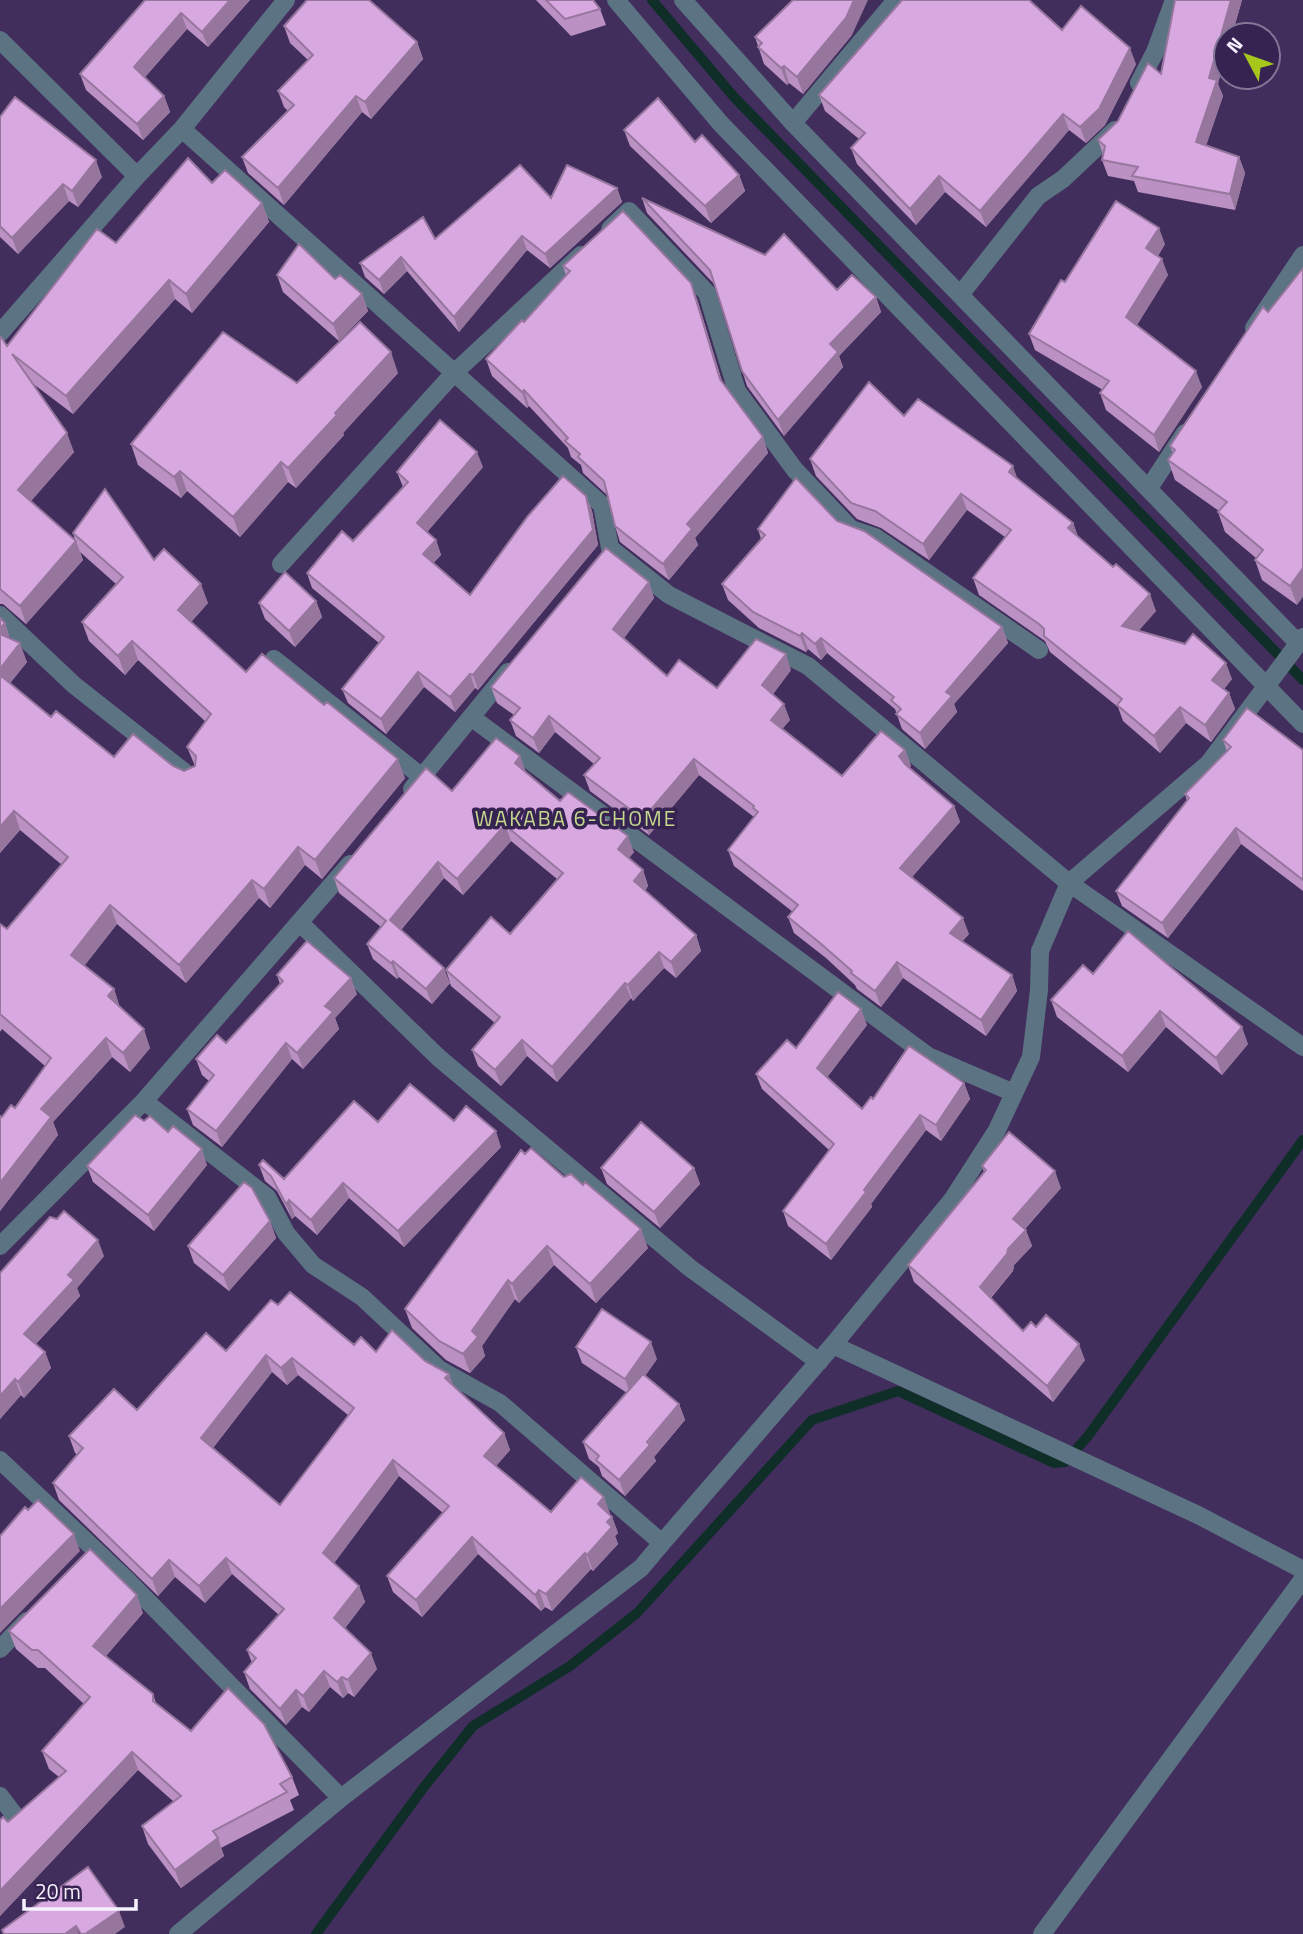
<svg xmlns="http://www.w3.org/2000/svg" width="1303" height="1934" viewBox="0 0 1303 1934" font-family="'Titillium Web',sans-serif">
<rect width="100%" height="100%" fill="#412e5d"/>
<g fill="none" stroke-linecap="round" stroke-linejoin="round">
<path stroke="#0f2e28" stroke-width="10" d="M652,0L734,97L1303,680
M316,1934L424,1787L473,1726L570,1666L637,1613L812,1420L898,1391L1054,1463L1065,1462L1088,1436L1303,1140"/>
<path stroke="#5c7383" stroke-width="18" d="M1254,328L1303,255
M1149,488L1185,433"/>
<path stroke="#5c7383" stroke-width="18" d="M616,0L721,124L1303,724
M683,0L793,123L1298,643
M0,40L137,176
M1139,83L1155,52L1174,0
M793,123L896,0
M182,129L602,505L610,548L669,595L808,666L1069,883L1303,1047
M610,229L629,211L707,293L737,391L795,470L851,529L875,537L1039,650
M960,295L1038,196L1063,179L1115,130
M0,333L137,176L182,129L286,0
M281,564L454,373L581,255
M0,615L74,685L192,778
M274,659L422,777
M471,717L928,1056L1014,1093
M412,789L508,672
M300,923L439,1058L690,1268L819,1362
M144,1101L267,1197L286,1233L313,1265L362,1297L439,1369L500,1403L662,1543
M0,1246L144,1101L350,864
M833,1345L1198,1515L1303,1570
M0,1460L127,1580L341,1798
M0,1649L27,1621
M0,1796L16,1817
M178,1934L341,1798L641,1568L662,1543L833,1345L952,1200L997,1130L1031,1057L1039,990L1040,951L1069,883L1209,763L1303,637
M1042,1934L1303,1579"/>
</g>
<path fill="#ba91c2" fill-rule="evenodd" d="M145,0H250L208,47L187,29L145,77L164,96L170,112L143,140L86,90L80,74Z
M536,0H593L600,9L606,25L571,36Z
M1242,0L1232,35H1226L1218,84L1223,96L1206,145L1239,157L1245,173L1235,210L1138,192L1134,181L1108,176L1102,160L1103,154L1098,140L1118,121L1161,74Z
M284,26L417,42L423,59L371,119L362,112L284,205L248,173L242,157L288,111L284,107L278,91L308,60L290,43Z
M1062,30L1136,64L1105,125L1086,143L1069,130L986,227L945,192L916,225L857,164L851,148L859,139L825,111L819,95Z
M852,35L803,94L789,83L787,85L764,64L755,37Z
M0,117L102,177L78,207L69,201L18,254L0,237Z
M624,130L695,142L739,175L745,191L711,223L630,146Z
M212,183L262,203L269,222L192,313L175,299L73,414L32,383L74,452L31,501L75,540L73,533L154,560L208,603L191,622L246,672L405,778L322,879L305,865L270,908L259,898L186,983L117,924L84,966L114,989L120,1008L150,1048L130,1072L112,1057L53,1122L58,1135L0,1211V1116L2,1117L15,1108L45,1066L2,1029L0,1032V924L7,929L62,865L20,830L0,853L5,623L10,639L27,662L10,683L51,717L114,757L173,766L184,771L195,766L187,747L206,722L138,660L125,675L89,641L82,622L116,584L80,552L83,560L26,624L3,604H0V338L7,346L116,243Z
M617,188L622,202L550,268L527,250L459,332L407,271L384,294L365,277L360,263L435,239L551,198Z
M642,198L837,290L876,297L881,312L839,356L843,367L784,436L747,386L715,285L647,213Z
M1165,244L1158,256L1168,275L1137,325L1202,387L1159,452L1106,410L1100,393L1103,390L1035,350L1029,334L1065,282Z
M563,266L697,299L722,381L763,437L768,453L695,538L698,545L669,580L620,542L615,526L607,495L583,473L581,465L571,457L568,448L529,406L527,408L492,376L486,359L524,322L566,275Z
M277,275L335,279L362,294L368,311L339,341L283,292Z
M1263,307L1297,605L1262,580L1255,560L1256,558L1225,532L1218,512L1219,511L1175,480L1168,460L1173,453L1170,446Z
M398,373L343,433L344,435L296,488L288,482L240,537L187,491L181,498L138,465L131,444L297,383Z
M904,416L1017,479L1073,523L1078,537L1156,611L1138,631L1232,679L1224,689L1229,693L1235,709L1211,742L1186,723L1160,753L1123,721L1118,707L1050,652L1045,641L979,595L973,578L1005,537L967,510L929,560L881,528L857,519L816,476L810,459Z
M483,467L427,532L436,540L441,555L433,563L470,595L586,496L592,511L598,545L478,690L475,688L455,712L424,687L386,734L348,703L342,689L379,643L312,588L307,573L353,541L403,487L397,472Z
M837,521L1002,627L1008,643L954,704L957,712L925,749L902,729L895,709L827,653L821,660L808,649L806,652L759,628L728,600L722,584L761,539L758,529Z
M649,582L654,598L624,638L667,676L717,688L791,670L773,694L790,720L782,729L842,776L905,750L911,766L909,767L954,806L960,822L912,877L969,934L962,941L1012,975L1017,991L986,1036L903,978L881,1007L857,989L855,985L826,958L794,933L788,917L793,912L734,866L728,850L754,817L699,775L649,835L590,791L584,775L594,764L555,732L539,753L516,736L510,720L514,715L497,703L491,687Z
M316,601L322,617L295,647L265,619L259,603Z
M1223,740L1303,750V891L1241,844L1168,938L1122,906L1116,891L1187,801L1185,794L1227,751Z
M526,772L560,801L634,852L629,858L643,870L648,886L645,891L696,935L701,951L676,978L664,968L633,1001L631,998L557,1082L527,1056L501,1086L478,1066L472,1050L495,1023L451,986L446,970L510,934L557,879L511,841L463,895L444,878L401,930L450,983L432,1004L399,977L397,979L373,959L367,944L381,927L339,893L334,878L452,791Z
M1093,974L1248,1044L1222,1075L1166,1027L1128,1072L1057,1017L1051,1000Z
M277,975L357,994L335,1018L339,1029L303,1069L292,1059L222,1147L193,1125L187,1109L209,1081L202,1075L196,1059L226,1043L280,984Z
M867,1025L827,1077L862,1109L873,1099L964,1083L970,1099L941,1141L926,1130L871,1204L872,1207L831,1260L788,1226L783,1211L829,1150L762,1089L756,1074L796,1048Z
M144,1121L168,1132L207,1165L154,1231L93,1182L87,1166Z
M454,1121L501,1147L404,1247L349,1198L317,1235L295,1216L292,1219L277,1191L265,1181L259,1165L284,1179L378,1122Z
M525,1154L564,1177L648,1248L596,1303L554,1265L519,1303L515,1299L482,1346L485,1356L470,1373L446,1360L412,1328L405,1309Z
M982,1166L1061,1188L1025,1229L1032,1246L1014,1265L1013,1271L991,1298L1023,1331L1036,1327L1085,1360L1053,1402L914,1282L908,1265L984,1172Z
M601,1168H694L700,1184L660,1228L607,1184Z
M270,1221L276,1238L229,1291L194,1263L188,1246Z
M104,1256L77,1288L80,1296L36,1344L45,1352L51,1368L24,1398L21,1395L0,1419V1273Z
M278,1305L354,1345L376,1352L425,1361L449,1374L453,1386L504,1433L510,1450L496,1466L551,1512L610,1513L609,1515L612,1517L618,1533L615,1536L618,1544L593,1571L591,1569L552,1611L545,1607L541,1611L478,1554L422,1617L393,1592L387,1576L443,1513L399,1476L334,1563L359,1586L365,1602L345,1628L377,1669L354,1697L348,1693L343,1698L330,1687L309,1712L302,1707L286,1725L250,1689L244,1672L252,1663L247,1650L279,1615L232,1574L205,1603L175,1577L158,1596L59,1500L53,1483L78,1455L75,1453L69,1436L137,1410L226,1351ZM272,1372L287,1385L298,1375L348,1415L280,1505L213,1448Z
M576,1347L657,1359L645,1376L679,1404L685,1420L654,1457L656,1461L625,1496L602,1476L599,1467L589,1459L583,1442L627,1393L582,1363Z
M143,1613L106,1656L153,1694L156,1703L191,1731L292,1777L299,1795L290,1800L294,1810L221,1848L224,1856L181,1888L148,1844L142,1826L174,1802L138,1770L0,1916V1820L8,1822L59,1777L49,1769L42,1751L84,1704L45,1668H38L16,1649L9,1631Z"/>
<path fill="#97769e" d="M230,0H250L208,47L202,32Z
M854,0H868L852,35L803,94L797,77Z
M1231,0H1242L1232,35H1226V56L1218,84L1223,96L1202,158L1196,142L1209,78Z
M181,13L187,29L140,83L134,67Z
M417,42L423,59L371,119L365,102Z
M1130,48L1136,64L1105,125L1086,143L1080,127Z
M784,66L789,83L787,85L781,68Z
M164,96L170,112L143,140L137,124Z
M356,96L362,112L284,205L278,188Z
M1063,114L1069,130L986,227L980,211Z
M1239,157L1245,173L1235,210L1230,194Z
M96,160L102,177L78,207L72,191Z
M739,175L745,191L711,223L705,206Z
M939,176L945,192L916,225L910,209Z
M63,184L69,201L18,254L12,238Z
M617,188L622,202L550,268L545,254Z
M262,203L269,222L192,313L186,294Z
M1159,228L1165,244L1152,265L1146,248Z
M522,236L527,250L459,332L454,317Z
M401,257L407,271L384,294L379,280Z
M1162,259L1168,275L1132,333L1126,317Z
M169,280L175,299L73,414L66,396Z
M691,283L697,299L726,395L720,379Z
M362,294L368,311L339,341L333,324Z
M876,297L881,312L839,356L843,367L784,436L778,420L830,344Z
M391,352L398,373L343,433L344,435L296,488L288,468L335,413Z
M1196,371L1202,387L1159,452L1154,435Z
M524,390L529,406L527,408L522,392Z
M67,433L74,452L24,509L18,490Z
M763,437L768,453L695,538L698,545L669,580L663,564L687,524Z
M477,452L483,467L422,538L417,523Z
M281,462L288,482L240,537L233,517Z
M1013,466L1019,483L1009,472Z
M180,471L187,491L181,498L174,477Z
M961,494L967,510L929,560L923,544Z
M586,496L592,511L598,545L478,690L473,675Z
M1073,523L1079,539L1068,528Z
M436,540L441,555L428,569L423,554Z
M76,541L83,560L26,624L20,606Z
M1303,568V597L1297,605L1290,586Z
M649,582L654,598L619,645L613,629Z
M201,584L208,603L185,629L178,610Z
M1150,594L1156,611L1128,643L1122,626Z
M316,601L322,617L295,647L289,631Z
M5,623L11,642L0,641V628Z
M1002,627L1008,643L954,704L957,712L925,749L920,733L946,692Z
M802,633L808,649L806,652L800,636Z
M821,638L827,653L821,660L815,644Z
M132,641L138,660L125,675L118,656Z
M20,643L27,662L4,691L0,681V669Z
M786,654L791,670L768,701L762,685Z
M1226,663L1232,679L1218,696L1212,680Z
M418,672L424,687L386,734L381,719Z
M470,674L475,688L455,712L450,697Z
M1229,693L1235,709L1211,742L1205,725Z
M784,704L790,720L777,735L771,720Z
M1180,707L1186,723L1160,753L1154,736Z
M549,716L555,732L539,753L533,738Z
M905,750L911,766L905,772L899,756Z
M520,756L526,772L515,763Z
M398,759L405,778L322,879L315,860Z
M694,759L699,775L649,835L643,819Z
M954,806L960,822L906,884L900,868Z
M14,811L20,830L0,853V827Z
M505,825L511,841L463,895L457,879Z
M1236,828L1241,844L1168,938L1162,923Z
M628,836L634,852L624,864L618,849Z
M298,847L305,865L270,908L264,889Z
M438,862L444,878L395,936L390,920Z
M643,870L648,886L639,897L634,881Z
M252,880L259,898L186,983L179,965Z
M110,905L117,924L78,974L71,955Z
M963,918L969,934L956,949L950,933Z
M696,935L701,951L676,978L671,962Z
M659,952L664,968L633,1001L628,985Z
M393,961L399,977L397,979L391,963Z
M897,962L903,978L881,1007L875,991Z
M444,968L450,983L432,1004L426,989Z
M1012,975L1017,991L986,1036L981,1020Z
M351,978L357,994L335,1018L339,1029L303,1069L297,1053L325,1006Z
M625,983L631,998L557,1082L552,1067Z
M114,989L120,1008L108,996Z
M861,1009L867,1025L823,1083L817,1068Z
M1160,1011L1166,1027L1128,1072L1122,1056Z
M1242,1027L1248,1044L1222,1075L1216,1058Z
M144,1029L150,1048L130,1072L123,1053Z
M106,1038L112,1057L53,1122L58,1135L0,1211V1183L41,1109Z
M522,1040L527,1056L501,1086L495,1070Z
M286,1043L292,1059L222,1147L216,1131Z
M964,1083L970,1099L941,1141L936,1125Z
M920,1115L926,1130L871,1204L872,1207L831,1260L826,1244L864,1190Z
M496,1131L501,1147L404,1247L398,1231Z
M202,1149L207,1165L154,1231L148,1215Z
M694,1168L700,1184L660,1228L654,1212Z
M1055,1171L1061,1188L1019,1235L1013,1219Z
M343,1183L349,1198L317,1235L311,1220Z
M289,1200L295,1216L292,1219L286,1204Z
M270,1221L276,1238L229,1291L223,1275Z
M641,1229L648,1248L596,1303L590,1284Z
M1026,1230L1032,1246L1014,1265L1013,1271L986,1303L980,1287L1008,1249Z
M98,1240L104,1256L77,1288L80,1296L30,1350L24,1334L68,1275Z
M547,1246L554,1265L519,1303L512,1284Z
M508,1280L515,1299L482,1346L485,1356L470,1373L463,1354L472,1331Z
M651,1342L657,1359L631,1396L625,1379Z
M1079,1344L1085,1360L1053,1402L1047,1386Z
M45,1352L51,1368L24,1398L18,1382Z
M266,1355L272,1372L207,1455L201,1438Z
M292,1358L298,1375L287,1385L281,1368Z
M449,1374L455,1391L445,1378Z
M15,1379L21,1395L0,1419V1396Z
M679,1404L685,1420L654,1457L656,1461L625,1496L619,1480Z
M504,1433L510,1450L490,1473L484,1456Z
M393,1460L399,1476L329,1570L323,1553Z
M604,1497L610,1513L604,1521L598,1504Z
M612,1517L618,1533L615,1536L618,1544L593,1571L587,1555L607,1522Z
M74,1534L80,1551L0,1633V1609Z
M472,1537L478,1554L422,1617L416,1600Z
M585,1553L591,1569L552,1611L546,1594Z
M226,1558L232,1574L205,1603L199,1586Z
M169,1560L175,1577L158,1596L152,1579Z
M359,1586L365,1602L340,1635L334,1618Z
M539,1590L545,1607L541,1611L535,1595Z
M137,1595L143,1613L99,1664L93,1646Z
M371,1653L377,1669L354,1697L348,1680Z
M324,1671L330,1687L309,1712L303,1696Z
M342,1677L348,1693L343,1698L337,1682Z
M296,1690L302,1707L286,1725L280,1709Z
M132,1752L138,1770L0,1916V1891Z
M218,1838L224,1856L181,1888L175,1870Z
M119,1911L125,1927L115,1934H85Z
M76,1926L79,1934H65Z"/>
<path fill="#d8a9e1" stroke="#97769e" stroke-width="2" fill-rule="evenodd" d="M145,0H230L202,32L181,13L134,67L164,96L137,124L80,74Z
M307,0H369L417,42L365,102L356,96L278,188L242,157L294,105L278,91L313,55L284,26Z
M546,0H593L600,9L565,19Z
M793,0H854L846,18L797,77L784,66L781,68L758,47L762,43L755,37Z
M902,0H1029L1062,30L1081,6L1130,48L1099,109L1080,127L1063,114L980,211L939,176L910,209L851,148L865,133L819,95Z
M1175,0H1231L1209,78L1217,80L1196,142L1239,157L1230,194L1132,176L1138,167L1102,160L1105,146L1098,140L1118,121L1148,63L1161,74Z
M15,97L96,160L72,191L63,184L12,238L0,226V117Z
M658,98L695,142L702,135L739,175L705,206L624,130Z
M188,158L212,183L225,170L262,203L186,294L169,280L66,396L12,354L67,433L18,490L76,541L20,606L0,589V338L1,337L7,346L97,229L116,243Z
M520,165L551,198L567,165L617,188L545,254L522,236L454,317L401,257L379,280L360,263L423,217L435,239Z
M642,198L765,255L784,234L837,290L852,275L876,297L830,344L838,352L778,420L742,371L710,270Z
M1116,201L1159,228L1146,248L1162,259L1126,317L1196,371L1154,435L1100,393L1109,381L1029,334L1061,280L1065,282Z
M623,211L691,283L720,379L763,437L687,524L692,529L663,564L615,526L604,481L578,457L580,454L565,441L568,438L524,390L522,392L486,359L522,320L524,322L570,271L563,266Z
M299,244L335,279L340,275L362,294L333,324L277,275Z
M1303,268V568L1290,586L1255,560L1263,550L1218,512L1227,502L1168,460L1175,450L1170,446L1263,307L1268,312Z
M360,322L391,352L335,413L337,415L288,468L281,462L233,517L180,471L174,477L131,444L223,332L297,383Z
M869,382L904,416L918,399L1013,466L1009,472L1073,523L1068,528L1113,567L1116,564L1150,594L1122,626L1185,644L1193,634L1226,663L1212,680L1229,693L1205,725L1180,707L1154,736L1117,705L1122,699L1044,636V629L1039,624L973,578L1011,530L961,494L923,544L875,511L851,503L810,459Z
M440,420L477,452L417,523L436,540L423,554L470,595L528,516L563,476L586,496L593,530L473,675L470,674L450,697L418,672L381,719L342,689L384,637L307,573L342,531L353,541L408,482L397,472Z
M796,478L837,521L864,531L1002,627L946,692L952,696L920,733L896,714L901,709L891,700L894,697L821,638L815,644L802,633L800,636L753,612L722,584L765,535L758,529Z
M105,489L154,560L164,549L201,584L178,610L246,672L262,654L324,705L327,702L398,759L315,860L298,847L264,889L252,880L179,965L110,905L71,955L114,989L108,996L144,1029L123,1053L106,1038L41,1109L51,1117L0,1183V1116L2,1117L11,1105L15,1108L51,1058L0,1014V924L7,929L68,857L14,811L0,827V675L51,717L56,711L114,757L133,734L173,766L184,771L195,766L196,756L187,747L211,714L132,641L118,656L82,622L123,577L73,533Z
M606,548L649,582L613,629L667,676L679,660L717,688L756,639L786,654L762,685L784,704L771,720L842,776L881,731L905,750L899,756L905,764L954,806L900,868L963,918L950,933L1012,975L981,1020L897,962L875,991L851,973L852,971L820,943L788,917L798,905L728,850L758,812L753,808L754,806L694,759L643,819L584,775L600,758L549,716L533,738L510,720L520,708L491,687Z
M285,572L316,601L289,631L259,603Z
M0,618L5,623L0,628Z
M0,634L20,643L0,669Z
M1247,708L1303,750V880L1236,828L1162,923L1116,891L1189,798L1185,794L1231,747L1223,740Z
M496,738L520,756L515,763L560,801L568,792L628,836L618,849L643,870L634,881L696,935L671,962L659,952L628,985L625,983L552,1067L522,1040L495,1070L472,1050L500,1017L446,970L491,917L510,934L563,873L505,825L457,879L438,862L390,920L444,968L426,989L393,961L391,963L367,944L386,921L334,878L426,768L452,791Z
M1128,931L1242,1027L1216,1058L1160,1011L1122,1056L1051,1000L1083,965L1093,974Z
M307,941L351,978L325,1006L333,1012L297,1053L286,1043L216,1131L187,1109L214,1075L196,1059L217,1035L226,1043L283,981L277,975Z
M838,992L861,1009L817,1068L862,1109L871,1097L873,1099L909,1046L964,1083L936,1125L920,1115L864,1190L866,1192L826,1244L783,1211L834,1144L756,1074L787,1040L796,1048Z
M410,1084L454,1121L466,1106L496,1131L398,1231L343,1183L311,1220L289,1200L286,1204L271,1176L259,1165L263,1160L284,1179L354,1101L378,1122Z
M135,1115L144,1121L150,1116L168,1132L173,1126L202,1149L148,1215L87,1166Z
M641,1122L694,1168L654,1212L601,1168Z
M1009,1132L1055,1171L1013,1219L1026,1230L1008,1249L1007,1254L980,1287L1023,1331L1031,1322L1036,1327L1046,1315L1079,1344L1047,1386L908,1265L986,1170L982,1166Z
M531,1148L564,1177L571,1174L583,1185L585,1182L641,1229L590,1284L547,1246L512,1284L508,1280L472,1331L478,1337L463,1354L439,1341L405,1309L521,1150L525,1154Z
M244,1182L252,1188L270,1221L223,1275L188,1246Z
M64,1211L98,1240L68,1275L74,1280L24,1334L45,1352L18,1382L15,1379L0,1396V1273L50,1217L57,1219Z
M290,1292L354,1345L361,1337L376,1352L392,1330L425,1361L449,1374L445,1378L504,1433L484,1456L551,1512L581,1477L604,1497L598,1504L612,1517L607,1522L612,1527L587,1555L585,1553L546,1594L539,1590L535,1595L472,1537L416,1600L387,1576L449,1506L393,1460L323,1553L359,1586L334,1618L371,1653L348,1680L342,1677L337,1682L324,1671L303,1696L296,1690L280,1709L244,1672L256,1658L247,1650L284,1609L226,1558L199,1586L169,1560L152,1579L53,1483L83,1448L69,1436L114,1389L137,1410L206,1333L226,1351L271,1300L278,1305ZM266,1355L281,1368L292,1358L354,1408L280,1505L201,1438Z
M602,1309L651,1342L625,1379L576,1347Z
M643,1374L679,1404L647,1442L650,1445L619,1480L596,1460L599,1456L583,1442Z
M38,1500L74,1534L0,1609V1536L25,1507L28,1510Z
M90,1549L137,1595L93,1646L153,1694V1701L191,1731L228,1688L264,1724L292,1777L280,1784L287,1792L213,1831L218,1838L175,1870L142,1826L181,1796L132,1752L0,1891V1820L3,1817L8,1822L66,1771L42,1751L90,1697L38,1650H32L9,1631Z
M88,1867L119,1911L85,1934H81L76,1926L65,1934H4L2,1930Z"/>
<g text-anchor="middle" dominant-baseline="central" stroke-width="7" stroke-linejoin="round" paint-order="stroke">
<g font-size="21" letter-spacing="2" fill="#c5d88e" stroke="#362352">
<text x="576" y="818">WAKABA 6-CHOME</text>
</g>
</g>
<g transform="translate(1247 56) rotate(311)"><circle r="33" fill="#362352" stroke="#827596" stroke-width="2"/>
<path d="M0-5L12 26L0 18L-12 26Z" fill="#a8c71c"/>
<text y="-10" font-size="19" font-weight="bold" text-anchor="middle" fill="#f5f1fd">N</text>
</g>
<path d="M24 1899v10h112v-10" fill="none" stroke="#f5f1fd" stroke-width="3.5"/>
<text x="35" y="1899" font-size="21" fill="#f5f1fd" stroke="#362352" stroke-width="5" paint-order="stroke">20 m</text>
</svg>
